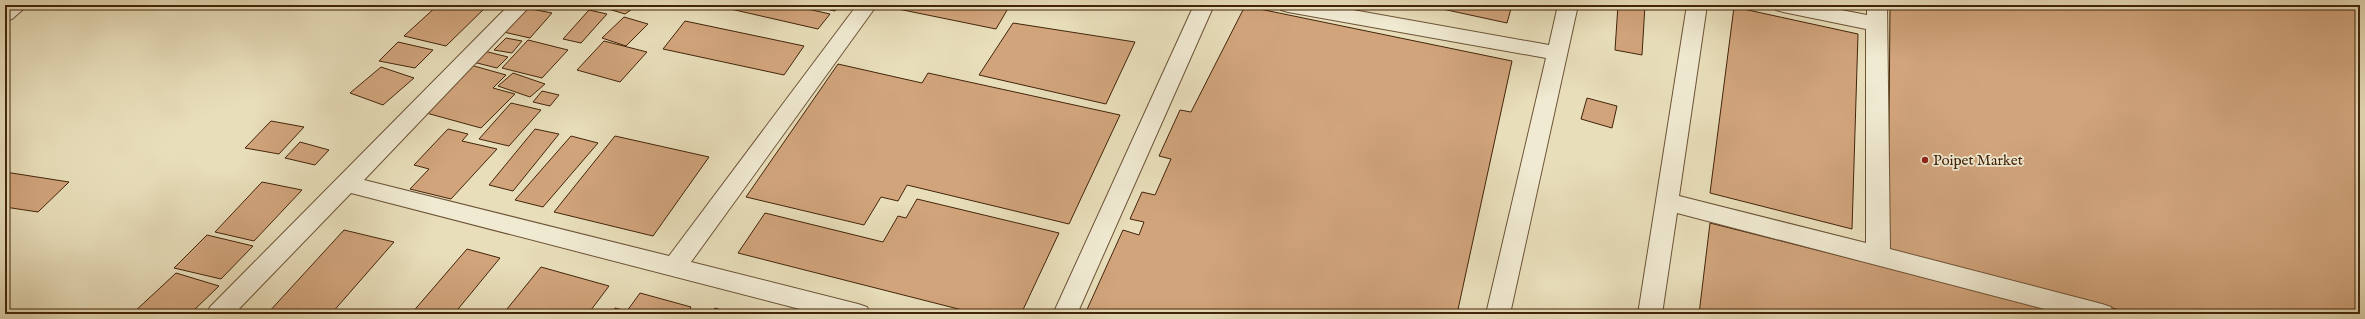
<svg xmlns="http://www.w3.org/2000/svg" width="2365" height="319" viewBox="0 0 2365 319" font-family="'IM FELL English',serif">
<rect width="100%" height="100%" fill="#e8deba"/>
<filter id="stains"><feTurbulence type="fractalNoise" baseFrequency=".005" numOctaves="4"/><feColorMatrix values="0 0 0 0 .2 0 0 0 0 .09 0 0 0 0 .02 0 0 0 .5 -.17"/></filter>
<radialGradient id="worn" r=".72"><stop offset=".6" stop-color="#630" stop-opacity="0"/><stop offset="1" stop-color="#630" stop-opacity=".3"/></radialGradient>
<path fill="#d1a47c" stroke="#42240a" d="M438,5H488L446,46L404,36Z
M595,5H638L625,14Z
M713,5H790L830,14L818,29Z
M808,5H840L835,11Z
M900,5H1010L996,29L898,9Z
M1424,5H1512L1507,23Z
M1618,5H1645L1642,55L1615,50Z
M1890,5H2360V314H2136L1888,251Z
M1245,6L1512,61L1457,314H1085L1123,230L1139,235L1144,222L1130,219L1142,192L1155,195L1171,159L1159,156L1180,110L1191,112Z
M521,7L552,13L530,38L499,31Z
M1734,7L1858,34L1852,229L1710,193Z
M589,10L607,14L581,43L563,39Z
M624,17L648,24L626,46L602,38Z
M685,21L804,46L784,75L663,49Z
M1013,23L1135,42L1106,104L979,75Z
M506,38L522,41L512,53L494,50Z
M528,40L568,50L542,78L502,68Z
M604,41L647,52L620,82L577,70Z
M398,42L433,50L415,68L379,61Z
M480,50L508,57L497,68L469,61Z
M467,64L506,75L493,88L515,94L481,128L419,111Z
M838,64L922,83L928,73L1120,115L1069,224L907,185L898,201L881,197L864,225L746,197Z
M381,67L414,78L383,105L350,93Z
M513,73L545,84L530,97L498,86Z
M542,91L559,95L550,106L533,102Z
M1587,98L1617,106L1612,128L1581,119Z
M511,103L541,110L509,146L479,139Z
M271,121L304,127L279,154L245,148Z
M448,129L468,134L462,141L497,149L451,199L410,189L429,169L414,165Z
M535,129L559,134L513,191L489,185Z
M571,136L598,143L543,207L515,200Z
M615,136L709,157L653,236L554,212Z
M300,142L329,150L315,165L285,158Z
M5,172L69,182L38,212L5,207Z
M262,182L302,190L254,241L215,232Z
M917,199L1059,233L1021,314H978L738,253L765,213L883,242L898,216L906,218Z
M1710,223L2070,314H1699Z
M344,230L394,242L331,314H267Z
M207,235L253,246L221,279L174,268Z
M467,249L500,258L454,314H411Z
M541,267L609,286L588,314H503Z
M176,273L219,286L190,314H132Z
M640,293L691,307L687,314H611L615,308L627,311Z
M715,308L735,314H711Z"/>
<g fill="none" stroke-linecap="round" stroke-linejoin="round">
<g stroke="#6c5236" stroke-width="2">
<path id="minor" d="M5,5H28L12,19L5,21Z
M509,5H531L364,180L669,256L857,5H877L691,262L858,304L867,307L870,314H819L351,193L234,314H207L210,307Z
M1194,5H1214L1077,314H1053Z
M1278,5H1325L1549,45L1558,5H1578L1510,314H1486L1546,58L1288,12L1281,10Z
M1687,5H1707L1679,196L1866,243V29L1783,12L1776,10L1773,5H1815L1867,15V5H1887L1890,249L2102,304L2111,307L2114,314H2064L1677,213L1662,314H1638Z"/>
</g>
<use href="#minor" fill="#f0ead2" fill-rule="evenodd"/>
</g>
<circle fill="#8f2418" stroke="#f0ead2" stroke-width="1.5" cx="1925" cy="160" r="4"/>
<g text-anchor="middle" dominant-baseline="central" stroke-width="3.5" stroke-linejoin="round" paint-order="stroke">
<g font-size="15" fill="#42240a" stroke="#f0ead2" text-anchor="start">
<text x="1933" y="160">Poipet Market</text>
</g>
</g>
<rect width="2365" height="319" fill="none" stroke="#e8deba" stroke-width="20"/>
<rect x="6" y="6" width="2353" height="307" fill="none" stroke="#42240a" stroke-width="2"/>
<rect x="10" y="10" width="2345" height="299" fill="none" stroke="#42240a"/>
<rect width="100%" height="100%" filter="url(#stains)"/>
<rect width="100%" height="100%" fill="url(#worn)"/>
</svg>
